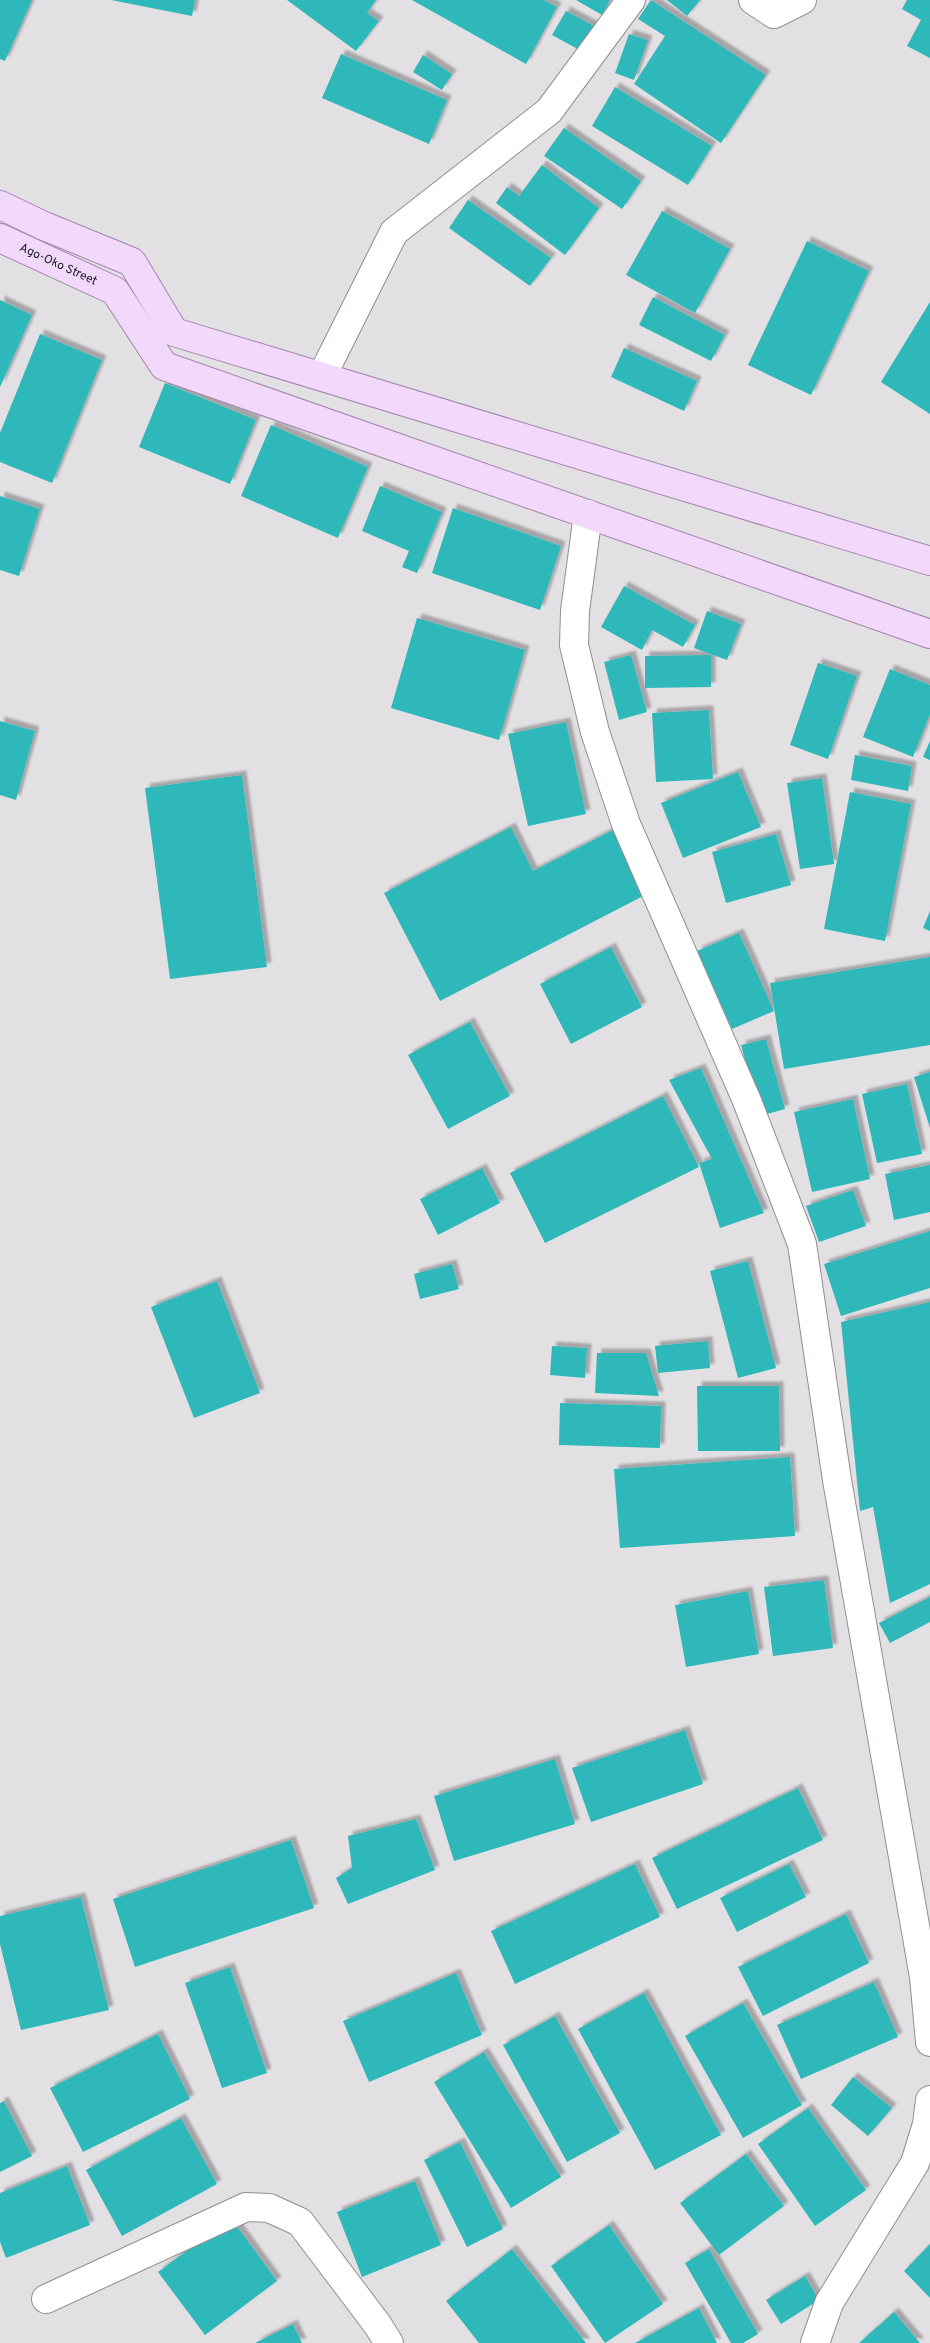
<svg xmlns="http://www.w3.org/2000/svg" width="930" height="2343" viewBox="0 0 930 2343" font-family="Overpass,sans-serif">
<defs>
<filter id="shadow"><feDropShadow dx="4.5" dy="-4.5" stdDeviation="1" flood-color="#0004"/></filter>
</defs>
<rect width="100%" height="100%" fill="#e3e0e4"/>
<path fill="#2db8b9" filter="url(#shadow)" d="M0,0H32L5,61L0,59Z
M111,0H195L192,16Z
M287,0H376L367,13L379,21L356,51Z
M412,0H544L557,7L526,64Z
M576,0H610L602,15Z
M651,0L766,75L721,143L634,84L665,36L638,19Z
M667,0H700L687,16Z
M907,0H930V58L907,46L921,20L902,9Z
M566,11L598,28L585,53L552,35Z
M629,34L648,40L634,80L615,73Z
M341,54L447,100L429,144L322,98Z
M423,55L452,74L442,90L413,72Z
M615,87L712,146L688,185L592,126Z
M564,128L641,181L622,209L544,156Z
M542,165L599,208L565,255L496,203L507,187L519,196Z
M468,200L551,258L530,286L449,228Z
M662,211L730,249L695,313L626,275Z
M807,241L869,271L811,395L748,365Z
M653,297L725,335L711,361L639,325Z
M0,300L32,315L0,387Z
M930,302V414L881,382Z
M40,334L102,360L52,483L0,462V433Z
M624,348L697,381L684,411L611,377Z
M165,383L256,420L230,484L139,447Z
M271,425L368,467L338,538L241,496Z
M380,486L442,512L417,573L402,567L409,551L362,531Z
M0,496L40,509L19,576L0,570Z
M453,508L561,546L540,610L432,573Z
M624,586L695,625L683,647L652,630L642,650L601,627Z
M707,611L741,624L727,660L694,648Z
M417,618L525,650L499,740L391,708Z
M631,655L647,712L619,720L604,662Z
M711,655V687L645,688V656Z
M818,663L857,676L828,759L790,745Z
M890,669L930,685V714L913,757L863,737Z
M709,710L713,779L656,782L652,713Z
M0,721L35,731L16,800L0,795Z
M566,722L586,814L528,826L508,734Z
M930,741V760L923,757Z
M855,755L912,766L908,791L851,780Z
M738,772L761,827L683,858L661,803Z
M242,775L267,967L170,979L145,788Z
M822,778L834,864L800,869L787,783Z
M850,792L911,804L885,941L824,929Z
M511,827L533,871L613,830L647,894L440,1001L384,893Z
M776,834L791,885L726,903L712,852Z
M930,911V931L923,928Z
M739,933L774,1011L732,1029L697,951Z
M611,947L642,1007L571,1044L540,984Z
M930,957V1045L784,1069L770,983Z
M470,1022L510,1096L448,1129L408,1055Z
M766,1039L785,1109L760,1116L741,1045Z
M701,1068L764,1213L720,1228L699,1163L712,1159L669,1080Z
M930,1072V1128L914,1077Z
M907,1084L922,1154L877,1163L862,1094Z
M663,1096L699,1167L545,1243L510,1173Z
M853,1099L870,1179L812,1192L794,1112Z
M930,1165V1212L894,1220L885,1174Z
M482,1168L500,1203L438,1235L420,1199Z
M853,1190L866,1226L819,1242L806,1206Z
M930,1231V1288L841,1316L824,1264Z
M748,1261L776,1368L738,1378L710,1271Z
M452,1264L459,1289L420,1299L414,1274Z
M217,1281L260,1393L194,1418L151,1307Z
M930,1302V1584L890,1603L873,1507L860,1511L841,1322Z
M708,1341L710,1368L658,1373L655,1346Z
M552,1346L587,1348L585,1378L550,1375Z
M597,1353H646L659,1396L595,1393Z
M697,1386H779L780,1451H698Z
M560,1403L661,1406L660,1448L559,1445Z
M790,1457L795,1536L620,1548L614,1469Z
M824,1580L833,1648L773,1656L764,1587Z
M748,1591L759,1654L686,1667L675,1605Z
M930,1597V1622L890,1643L879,1623Z
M685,1730L703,1784L591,1822L572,1768Z
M555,1759L575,1824L454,1861L434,1796Z
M798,1788L823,1840L677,1909L652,1858Z
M416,1819L435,1870L348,1904L336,1878L352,1868L348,1836Z
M291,1840L314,1908L135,1967L113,1899Z
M635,1864L660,1917L515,1984L491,1931Z
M789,1864L806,1897L737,1932L720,1898Z
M81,1897L109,2010L21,2030L0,1944V1916Z
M846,1914L869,1963L763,2016L738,1967Z
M230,1967L267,2073L222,2088L185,1983Z
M456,1973L482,2035L369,2082L343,2021Z
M874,1982L898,2037L801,2079L777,2025Z
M644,1993L721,2135L655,2170L578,2029Z
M743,2003L802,2105L743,2138L685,2036Z
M555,2016L620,2133L567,2162L503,2045Z
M158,2034L190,2099L83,2152L50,2088Z
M484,2052L561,2177L511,2208L434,2082Z
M853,2077L892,2108L868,2136L831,2105Z
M4,2101L32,2156L0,2172V2103Z
M808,2108L866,2190L815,2226L758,2144Z
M181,2118L217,2184L122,2236L86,2170Z
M460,2142L503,2229L467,2247L424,2160Z
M746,2154L784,2206L719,2255L680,2203Z
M67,2166L90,2225L6,2258L0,2242V2193Z
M415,2181L441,2245L362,2277L337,2212Z
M231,2218L277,2281L205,2335L158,2272Z
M609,2225L663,2304L605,2343L551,2266Z
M930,2244V2298L904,2271Z
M512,2249L586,2343H479L446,2301Z
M709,2249L758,2334L743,2343H731L685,2263Z
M805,2276L819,2300L781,2324L766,2300Z
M699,2308L717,2343H635Z
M894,2312L920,2343H859Z
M293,2324L302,2343H255Z"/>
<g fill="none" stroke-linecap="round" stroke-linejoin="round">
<g stroke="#918e92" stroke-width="30">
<path id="minor" d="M753,0L774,14L802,0
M322,376L394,232L549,111L631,0
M588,514L575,611L574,645L595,732L626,824L747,1101L802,1244L837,1480L924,1977L930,2042
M46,2299L246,2207L269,2208L300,2222L377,2324L389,2343
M815,2343L829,2303L915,2163L927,2124L930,2100"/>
</g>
<g stroke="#a084ab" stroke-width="30">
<g id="primary">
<path d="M0,205L44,226L132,262L174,332L930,561"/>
<path id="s1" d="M0,238L115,291L164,366L930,634"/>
</g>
</g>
<use href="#minor" stroke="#fff" stroke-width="28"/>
<use href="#primary" stroke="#f2d9fc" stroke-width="28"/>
</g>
<g text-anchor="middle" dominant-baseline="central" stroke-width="4" stroke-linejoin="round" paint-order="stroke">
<g font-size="12" fill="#171718" stroke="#e3e0e4">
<text stroke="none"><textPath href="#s1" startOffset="64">Ago-Oko Street</textPath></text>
</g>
</g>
</svg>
